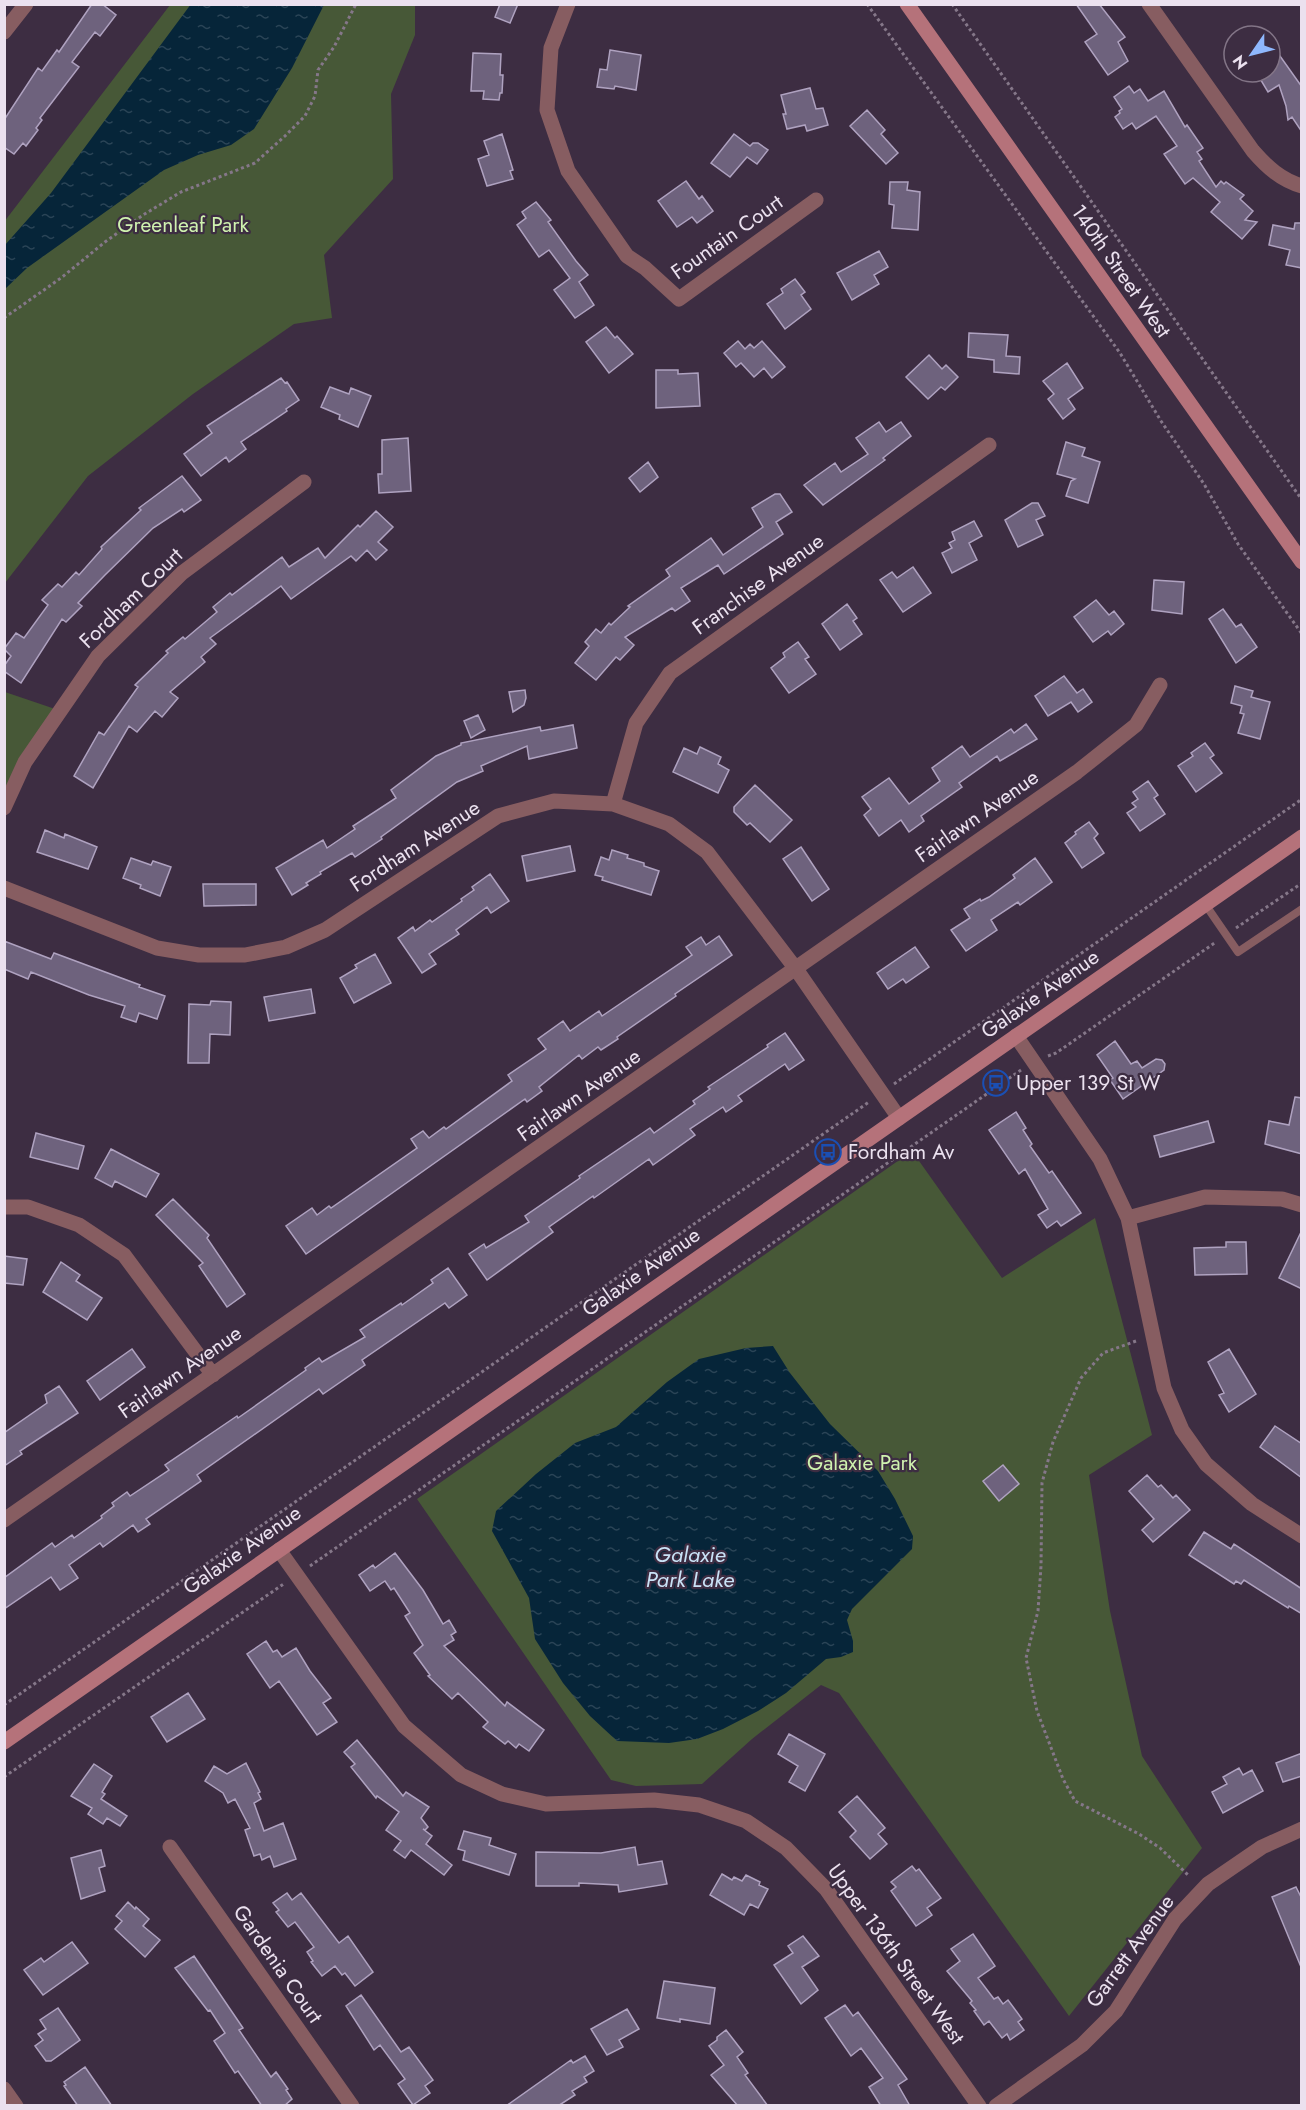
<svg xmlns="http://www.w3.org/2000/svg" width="1306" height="2110" viewBox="0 0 1306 2110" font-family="Jost,sans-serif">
<defs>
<pattern id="water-ripples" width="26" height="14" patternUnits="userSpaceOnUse" patternTransform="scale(1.5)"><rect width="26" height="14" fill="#062539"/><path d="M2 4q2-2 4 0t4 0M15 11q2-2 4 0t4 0" fill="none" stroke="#2a4456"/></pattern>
</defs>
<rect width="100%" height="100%" fill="#3d2d42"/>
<path fill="#475837" d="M170,5H415V35L391,94L393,179L324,255L332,318L294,324L193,394L88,476L5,583L4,222Z
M5,692L61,711L5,808Z
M912,1151L1002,1278L1095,1218L1152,1435L1089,1475L1110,1611L1142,1756L1202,1848L1069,2016L839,1693L821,1685L752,1739L702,1784L636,1786L611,1780L417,1499Z"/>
<path fill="url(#water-ripples)" d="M191,4L324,5L292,68L254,129L231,145L198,155L164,170L27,268L5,289V245L51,193Z
M773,1346L790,1373L830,1424L878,1471L895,1499L913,1536L912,1549L852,1609L847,1620L853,1641V1652L841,1657L826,1659L786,1693L758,1711L723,1729L697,1739L669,1743L617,1741L590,1716L563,1683L535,1639L529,1598L492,1531L496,1511L536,1474L575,1443L616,1427L667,1382L699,1359L746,1348Z"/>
<path fill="#6e627d" stroke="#afa2c0" stroke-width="1.5" d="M92,4H102L116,15L100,36L95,32L72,62L79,67L40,118L42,120L36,128L38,130L26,146L23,143L14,154L4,147V120L38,68L42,71L57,50L59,52Z
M500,4H518L510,23L495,17Z
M1076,4H1099L1125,37L1118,42L1128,61L1108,75L1085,42L1097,34Z
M1270,42L1302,87V132L1292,117L1288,120L1286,106L1279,85L1268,92L1256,72H1270Z
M610,50L641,55L636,90L615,86L614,89L597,87L600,69L607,70Z
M473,53L501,54L500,75H503L502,93H500L499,100L483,99L484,91H471Z
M1129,86L1134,93L1140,89L1148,101L1164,91L1185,127L1187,125L1203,148L1197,152L1202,159L1199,161L1216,187L1221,181L1224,184L1226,182L1244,195L1240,199L1253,211L1245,220L1257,222L1242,239L1211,212L1220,202L1193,178L1185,184L1164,154L1177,146L1156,116L1136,129L1132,123L1123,129L1115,117L1120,113L1119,111L1122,109L1114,97Z
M810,88L816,109L823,108L828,125L807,131L805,125L787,129L783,114H786L781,95Z
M867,110L885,130L881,134L898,153L886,164L850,126Z
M502,134L513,170L510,171L513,179L487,186L478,159L489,155L484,141Z
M734,134L750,146L753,143H758L768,150L757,164L747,157L730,177L711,163Z
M686,181L699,199L702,196L713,211L697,223L692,217L677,227L658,201Z
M890,182H908L907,190L920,192L918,230L892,228L894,205L889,204Z
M536,202L551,220L548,222L576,261L588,275L579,282L594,305L575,318L554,290L570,278L549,250L539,257L517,225L526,218L522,212Z
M1295,223H1302V268L1286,265L1290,250L1269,245L1273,225L1294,229Z
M879,251L888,267L874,275L879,284L852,300L837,273Z
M795,279L805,292L801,295L811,309L785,329L767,304L783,293L781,289Z
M606,327L615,338L617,336L633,354L609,373L586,342Z
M969,333L1008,335L1006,356L1020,357L1019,374L994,372V360L968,357Z
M738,341L745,349L750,344L754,348L762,341L785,367L772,378L764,368L754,377L741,363L736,367L724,353Z
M929,355L942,369L946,365L958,377L945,390L941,387L928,399L906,377Z
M1067,363L1083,388L1068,399L1075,409L1063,419L1048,399L1054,394L1043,381Z
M656,370H678V374L698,373L700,406L656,408Z
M281,378L285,383L287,382L299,400L286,409L287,411L241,442L246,449L229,462L226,457L201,476L184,454L212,433L207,426Z
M330,387L349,394L351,388L371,396L358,427L339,419L340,415L321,407Z
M879,422L886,432L901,422L911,436L883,458L885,460L823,505L804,485L835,463L841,472L868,454L856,438Z
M408,438L411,491L379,493L378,474H382V440Z
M1066,442L1085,448L1082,456L1100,462L1088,503L1066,496L1071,481L1075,479L1057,474Z
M648,462L658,477L640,492L629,478Z
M182,476L201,500L184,512L182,509L153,528L105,575L78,603L82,606L66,622L62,619L21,683L4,671V666L11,656L4,649L16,633L24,638L48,605L42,600L58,584L62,587L76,572L79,575L102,549L101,547L141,510L139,508Z
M775,494H780L792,512L776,522L783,534L724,574L718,565L681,588L690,601L675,611L672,608L625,637L634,645L620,660L616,657L596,680L575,663L589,646L585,642L596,629L601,633L609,623L611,625L630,607L628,606L670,576L666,570L711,538L723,555L763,527L752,508Z
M1032,503H1038L1045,516L1036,520L1043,535L1018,547L1005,520Z
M376,511L393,527L378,542L387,550L376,560L367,550L356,561L351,556L291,599L281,586L210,638L216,644L201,657L205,662L170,692L178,698L162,717L155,711L137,732L129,726L93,788L74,776L99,732L104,735L138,687L135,685L168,653L166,651L183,637L185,639L217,612L213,607L230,593L232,595L282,557L289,567L318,548L325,558L358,525L360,527Z
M974,521L982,536L969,543L977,560L952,573L942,553L952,548L949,543L955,540L952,532Z
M913,567L931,593L903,612L880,580L892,572L897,578Z
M1154,580L1184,582L1182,614L1152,610Z
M1096,600L1109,615L1114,611L1124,624L1111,635L1108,631L1093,642L1074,617Z
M847,604L857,618L853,621L862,634L840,650L822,624Z
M1223,609L1236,627L1241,624L1257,647L1236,663L1209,619Z
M798,642L809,657L805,659L816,674L789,693L771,668L785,657L783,653Z
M1064,676L1077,693L1083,689L1092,702L1078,712L1071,702L1048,716L1035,696Z
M1235,686L1253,691L1251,697L1270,702L1260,739L1238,733L1244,714L1240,713L1242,706L1231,703Z
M525,690L526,698L524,705L513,712L509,692Z
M478,715L485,730L471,738L464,721Z
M1026,724L1037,739L1000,761L997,756L959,783L962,787L921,816L924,821L909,832L901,820L879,836L864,815L871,809L862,797L889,778L909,804L940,781L932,768L962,746L970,757L1011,729L1014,733Z
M573,725L577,748L529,759L527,746L481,766L483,771L457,782L381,837L382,839L355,857L352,853L320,872L321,874L306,883L308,885L292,895L276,868L323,840L327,848L355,829L353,826L396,798L391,790L436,756L461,745V743L540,727L541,731Z
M1205,743L1214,755L1210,758L1222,773L1196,792L1178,766L1193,756L1191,753Z
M700,747L721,757L718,764L729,770L718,793L673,772L684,748L697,754Z
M1148,781L1158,795L1154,798L1165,814L1140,831L1127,813L1136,807L1132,803L1138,799L1133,792Z
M755,785L792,820L770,842L750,823L747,825L734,812V807Z
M1089,822L1098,834L1094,838L1104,853L1082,868L1065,843L1076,834L1075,832Z
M45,830L64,838L65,834L97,847L88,869L37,852Z
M570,846L575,871L527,881L522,856Z
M801,847L829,889L812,901L783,859Z
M612,850L628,855L627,858L644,863V866L659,871L651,895L602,880L603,877L595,875L601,857L609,860Z
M131,858L151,865L153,861L171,867L160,896L140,888L141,885L123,878Z
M1035,858L1052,882L1020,905L1018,902L991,920L997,930L966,951L951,930L970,918L964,909L980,899L981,901L989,897L1015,878L1013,875Z
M490,874L509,901L491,913L487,907L456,930L459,934L429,954L436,964L422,973L398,938L413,927L415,931L430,920L432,922L462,901L461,899L474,890L472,887Z
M203,884H256V905L204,906Z
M719,936L732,955L675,994L676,996L617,1037L618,1039L601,1050L598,1047L582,1059L579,1055L539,1087L542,1091L527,1102L525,1099L306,1254L286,1226L312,1208L317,1215L329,1206L331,1208L417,1148L411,1139L423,1131L429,1138L444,1127L446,1129L512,1081L508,1075L546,1049L538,1039L563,1021L570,1031L599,1011L602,1016L692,955L686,947L701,937L706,945Z
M4,941L51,959L54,953L140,985L139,987L165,996L157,1019L139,1013L136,1022L121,1017L125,1006L89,995L31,972L28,979L4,969Z
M915,947L929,967L906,983L903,979L888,989L877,973Z
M375,954L391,983L354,1003L340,978L357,968L355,965Z
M311,989L315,1013L269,1021L264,997Z
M211,1001L231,1002L230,1035L210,1034L209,1063H188L189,1004L210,1005Z
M785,1033L804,1060L789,1070L785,1064L738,1096L742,1101L726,1112L723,1107L690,1129L695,1135L653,1165L649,1159L594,1198L593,1196L549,1227L553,1232L487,1280L469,1254L484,1244L486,1248L529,1222L525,1216L580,1178L579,1176L650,1128L654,1133L695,1104L693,1101L710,1089L708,1087L768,1047L767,1045Z
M1115,1041L1131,1064L1137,1061L1142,1068L1156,1059L1162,1060L1165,1064L1164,1070L1123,1099L1110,1080L1113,1078L1097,1055Z
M1295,1097L1302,1098V1154L1265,1144L1269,1121L1289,1125Z
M1016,1112L1026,1128L1023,1130L1032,1144L1030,1146L1049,1173L1052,1171L1081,1213L1061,1226L1057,1221L1047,1228L1038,1215L1048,1209L1041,1197L1025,1169L1019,1174L989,1130Z
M1208,1121L1214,1142L1160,1157L1154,1136Z
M36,1133L84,1146L78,1169L30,1157Z
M111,1149L159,1174L146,1197L115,1181L112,1187L95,1178Z
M173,1199L209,1235L207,1238L245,1294L227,1307L199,1266L203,1263L156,1215Z
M1302,1230V1289L1279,1278Z
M1226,1242H1246L1247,1274L1195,1275L1194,1248L1226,1247Z
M4,1256L27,1259L23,1285L4,1283Z
M61,1262L80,1275L76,1281L102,1298L87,1320L43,1292Z
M448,1268L467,1295L449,1308L445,1303L362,1360L365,1365L323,1394L319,1389L197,1475L201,1481L146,1519L150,1524L138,1532L133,1525L103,1547L100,1543L69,1565L78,1578L60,1590L51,1577L4,1609V1578L52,1543L55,1547L72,1535L74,1538L102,1518L101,1516L114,1506L112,1503L127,1492L130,1496L169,1470L165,1465L237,1416L238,1418L306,1370L305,1368L319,1358L322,1362L365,1337L360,1330L401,1303L402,1305L433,1283L431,1280Z
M132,1349L145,1367L100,1400L87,1381Z
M1229,1349L1256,1394L1229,1412L1219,1395L1224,1393L1208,1362Z
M59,1386L78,1413L20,1451L22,1454L4,1466V1433L47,1403L45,1395Z
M1275,1426L1302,1444V1478L1260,1447Z
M1003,1465L1019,1484L999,1501L983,1481Z
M1147,1475L1158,1487L1161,1485L1173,1498L1176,1495L1190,1510L1153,1542L1142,1530L1154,1519L1129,1491Z
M1204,1532L1231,1549L1234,1544L1302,1589V1614L1289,1606L1288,1608L1244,1580L1241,1584L1236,1581L1234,1584L1189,1555Z
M395,1553L423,1590L443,1624L449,1620L456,1632L451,1635L454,1640L444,1646L505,1706L507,1702L544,1730L529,1751L519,1744L516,1748L508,1741L505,1744L483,1727L488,1722L458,1693L452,1699L428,1676L430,1675L414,1653L423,1645L405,1616L410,1613L394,1588L391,1590L385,1581L370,1591L359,1575L373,1565L375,1568Z
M266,1641L273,1652L277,1650L282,1657L296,1648L310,1671L331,1698L323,1703L337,1722L317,1735L279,1681L270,1688L247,1654Z
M188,1693L205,1719L167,1742L151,1717Z
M789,1734L825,1754L805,1791L789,1782L798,1766L778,1754Z
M357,1740L403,1796L406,1792L429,1807L421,1818L428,1827L425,1830L423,1829L432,1836L426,1844L452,1865L444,1875L411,1850L405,1858L394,1850L401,1841L386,1830L399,1812L377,1796L376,1798L351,1767L355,1764L344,1752Z
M1302,1753V1776L1283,1782L1276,1763Z
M246,1763L260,1792L258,1793L261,1799L254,1803L264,1831L283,1823L296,1859L274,1867L270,1856L262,1860L260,1854L254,1856L245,1830L250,1828L235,1799L228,1803L223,1793L205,1781L214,1766L227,1774Z
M94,1764L112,1776L102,1792L105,1794L101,1799L127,1816L120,1826L107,1818L103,1824L88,1814L92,1808L71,1796Z
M1239,1768L1243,1775L1252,1770L1263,1791L1223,1813L1212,1792L1227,1784L1223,1777Z
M857,1796L885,1828L878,1834L887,1844L870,1859L850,1837L856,1831L839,1812Z
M464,1831L491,1838L489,1845L516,1854L509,1875L463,1860L465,1851L458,1849Z
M635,1847L638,1865L662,1861L667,1884L619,1892L618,1885L579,1883V1886H536V1852L601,1853Z
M101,1850L105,1866L99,1868L105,1891L81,1899L71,1858Z
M912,1866L916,1871L919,1869L941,1898L927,1908L932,1915L916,1926L891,1891L896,1887L891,1882Z
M722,1874L732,1880L734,1877L742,1881L746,1875L760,1882L759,1885L768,1889L758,1908L750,1904L744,1915L710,1895Z
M1296,1887L1302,1899L1301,1967L1272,1897Z
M287,1893L292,1900L301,1893L339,1943L348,1936L373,1972L355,1986L345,1973L342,1975L335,1966L322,1976L311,1962L313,1961L307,1952L314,1947L295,1922L288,1927L276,1912L279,1910L273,1903Z
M128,1902L135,1909L136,1907L149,1919L143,1926L160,1940L145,1957L115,1929L122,1921L116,1916Z
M973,1934L995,1966L978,1978L994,1999L998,1997L1003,2004L1008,2000L1022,2019L1018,2022L1024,2030L1010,2040L1007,2034L1002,2038L989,2021L984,2025L974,2011L976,2010L970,2003L972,2001L947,1971L960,1961L951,1949Z
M803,1936L819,1956L802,1967L818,1990L801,2004L774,1965L793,1953L788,1946Z
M72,1942L88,1963L43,1995L24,1970L41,1958L44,1962Z
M194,1956L243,2028L239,2030L271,2077L276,2072L288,2089L286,2090L292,2099L284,2106H262L238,2071L235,2073L214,2041L225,2033L210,2010L208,2011L175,1968Z
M664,1981L715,1988L710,2024L680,2019V2022L657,2018Z
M361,1995L401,2052L409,2047L433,2080L425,2086L430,2093L413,2105L398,2084L405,2079L380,2045L374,2050L346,2006Z
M845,2005L853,2016L858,2012L907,2079L898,2085L910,2106H881L869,2087L883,2078L861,2048L851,2056L825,2018Z
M58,2008L80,2040L51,2061H46L35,2046L43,2040L38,2034L46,2029L40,2020Z
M627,2009L639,2029L619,2040L623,2047L607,2055L591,2029Z
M726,2030L743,2052L737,2057L748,2073L745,2075L768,2106H738L711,2075L724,2065L709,2046L717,2040V2037Z
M585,2056L594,2071L584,2077L587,2082L572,2091L575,2095L558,2106H506L571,2060L573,2063Z
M85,2067L112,2106H78L64,2086L66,2085L64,2082Z"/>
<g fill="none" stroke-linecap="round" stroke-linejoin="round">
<path stroke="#857789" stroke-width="3" stroke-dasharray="3 3" stroke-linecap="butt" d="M867,4L1120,353L1161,421L1204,484L1238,544L1302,634
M952,4L1302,500
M4,318L61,278L105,242L143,215L181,192L255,163L285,136L305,116L315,96L318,70L334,47L356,4
M1236,928L1302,883
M1048,1056L1056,1053L1216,942
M894,1084L1302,799
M1136,1341L1103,1353L1081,1378L1053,1442L1042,1483L1041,1566L1038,1611L1026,1658L1037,1711L1063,1779L1075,1801L1139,1834L1160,1848L1188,1875
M310,1566L1021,1070
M4,1705L869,1102
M4,1777L285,1583"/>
<path stroke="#875d61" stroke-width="8" d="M1205,904L1238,952L1302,909"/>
<path stroke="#875d61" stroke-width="15" d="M568,4L551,48L547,110L568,171L627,256L645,268L679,299L816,200
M1149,4L1253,151C1267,167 1281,180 1302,186
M4,32L26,4
M613,804L636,723L670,673L989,445
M4,808L25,762L98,656L182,573L304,482
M4,888L157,948L199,955H245L286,947L325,930L498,816L554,801L613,804L669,824L707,852L796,969L899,1118
M1016,1036L1100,1159L1128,1218L1164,1388L1182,1430L1206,1464L1252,1504L1302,1536
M4,1207H28L79,1225L124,1255L213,1375
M1128,1218L1205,1197L1282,1199L1302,1205
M4,1520L1077,772L1136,725L1160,685
M279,1550L404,1726L461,1775L502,1794L546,1804L654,1800L699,1805L746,1821L786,1848L826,1889L979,2106
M170,1847L352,2106
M4,2089L16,2106
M996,2106L1082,2045L1116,2011L1175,1919L1208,1884L1262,1847L1302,1829"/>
<path stroke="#b5727a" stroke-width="15" d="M907,4L1302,562
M4,1742L1302,837"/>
</g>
<defs>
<g id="bus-ring" transform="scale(1.35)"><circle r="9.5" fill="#3d2d42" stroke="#1a4fb4" stroke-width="1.5"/><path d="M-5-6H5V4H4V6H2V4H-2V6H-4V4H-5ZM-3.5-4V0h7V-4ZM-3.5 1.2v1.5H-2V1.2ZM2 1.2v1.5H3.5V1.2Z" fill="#1a4fb4"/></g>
</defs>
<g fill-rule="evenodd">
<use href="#bus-ring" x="996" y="1083"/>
<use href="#bus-ring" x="828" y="1152"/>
</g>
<g text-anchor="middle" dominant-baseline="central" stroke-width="4.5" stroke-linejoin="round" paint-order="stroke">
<g font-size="21" fill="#cff2af" stroke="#3d2d42">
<text x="183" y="225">Greenleaf Park</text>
<text x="862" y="1463">Galaxie Park</text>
</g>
<g font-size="21" fill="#ebe1ef" stroke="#3d2d42">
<text transform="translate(727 237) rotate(-35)">Fountain Court</text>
<text transform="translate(1121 271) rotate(55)">140th Street West</text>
<text transform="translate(758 584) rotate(-36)">Franchise Avenue</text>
<text transform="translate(131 598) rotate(-44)">Fordham Court</text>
<text transform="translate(977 816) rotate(-35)">Fairlawn Avenue</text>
<text transform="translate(415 846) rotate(-33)">Fordham Avenue</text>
<text transform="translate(1040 994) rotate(-35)">Galaxie Avenue</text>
<text transform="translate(579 1095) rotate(-35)">Fairlawn Avenue</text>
<text transform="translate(641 1272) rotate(-35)">Galaxie Avenue</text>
<text transform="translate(180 1372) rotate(-35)">Fairlawn Avenue</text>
<text transform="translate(242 1550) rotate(-35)">Galaxie Avenue</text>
<text transform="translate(1130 1951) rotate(-54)">Garrett Avenue</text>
<text transform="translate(896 1954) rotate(54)">Upper 136th Street West</text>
<text transform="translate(278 1964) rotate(55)">Gardenia Court</text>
</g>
<g font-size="21" fill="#ebe1ef" stroke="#3d2d42" text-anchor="start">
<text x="1016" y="1083">Upper 139 St W</text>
<text x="848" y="1152">Fordham Av</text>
</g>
<g font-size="22" font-style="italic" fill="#c9e2f6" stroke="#3d2d42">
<text x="690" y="1554">Galaxie<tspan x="690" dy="25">Park Lake</tspan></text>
</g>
</g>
<rect width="1306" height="2110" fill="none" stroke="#ebe1ef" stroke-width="12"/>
<g transform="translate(1252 54) rotate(235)"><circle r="28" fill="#3d2d42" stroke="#837587" stroke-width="1.5"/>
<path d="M0-4.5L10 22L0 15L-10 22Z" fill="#8fb8fd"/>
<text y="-9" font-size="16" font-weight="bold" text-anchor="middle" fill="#ebe1ef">N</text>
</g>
</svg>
